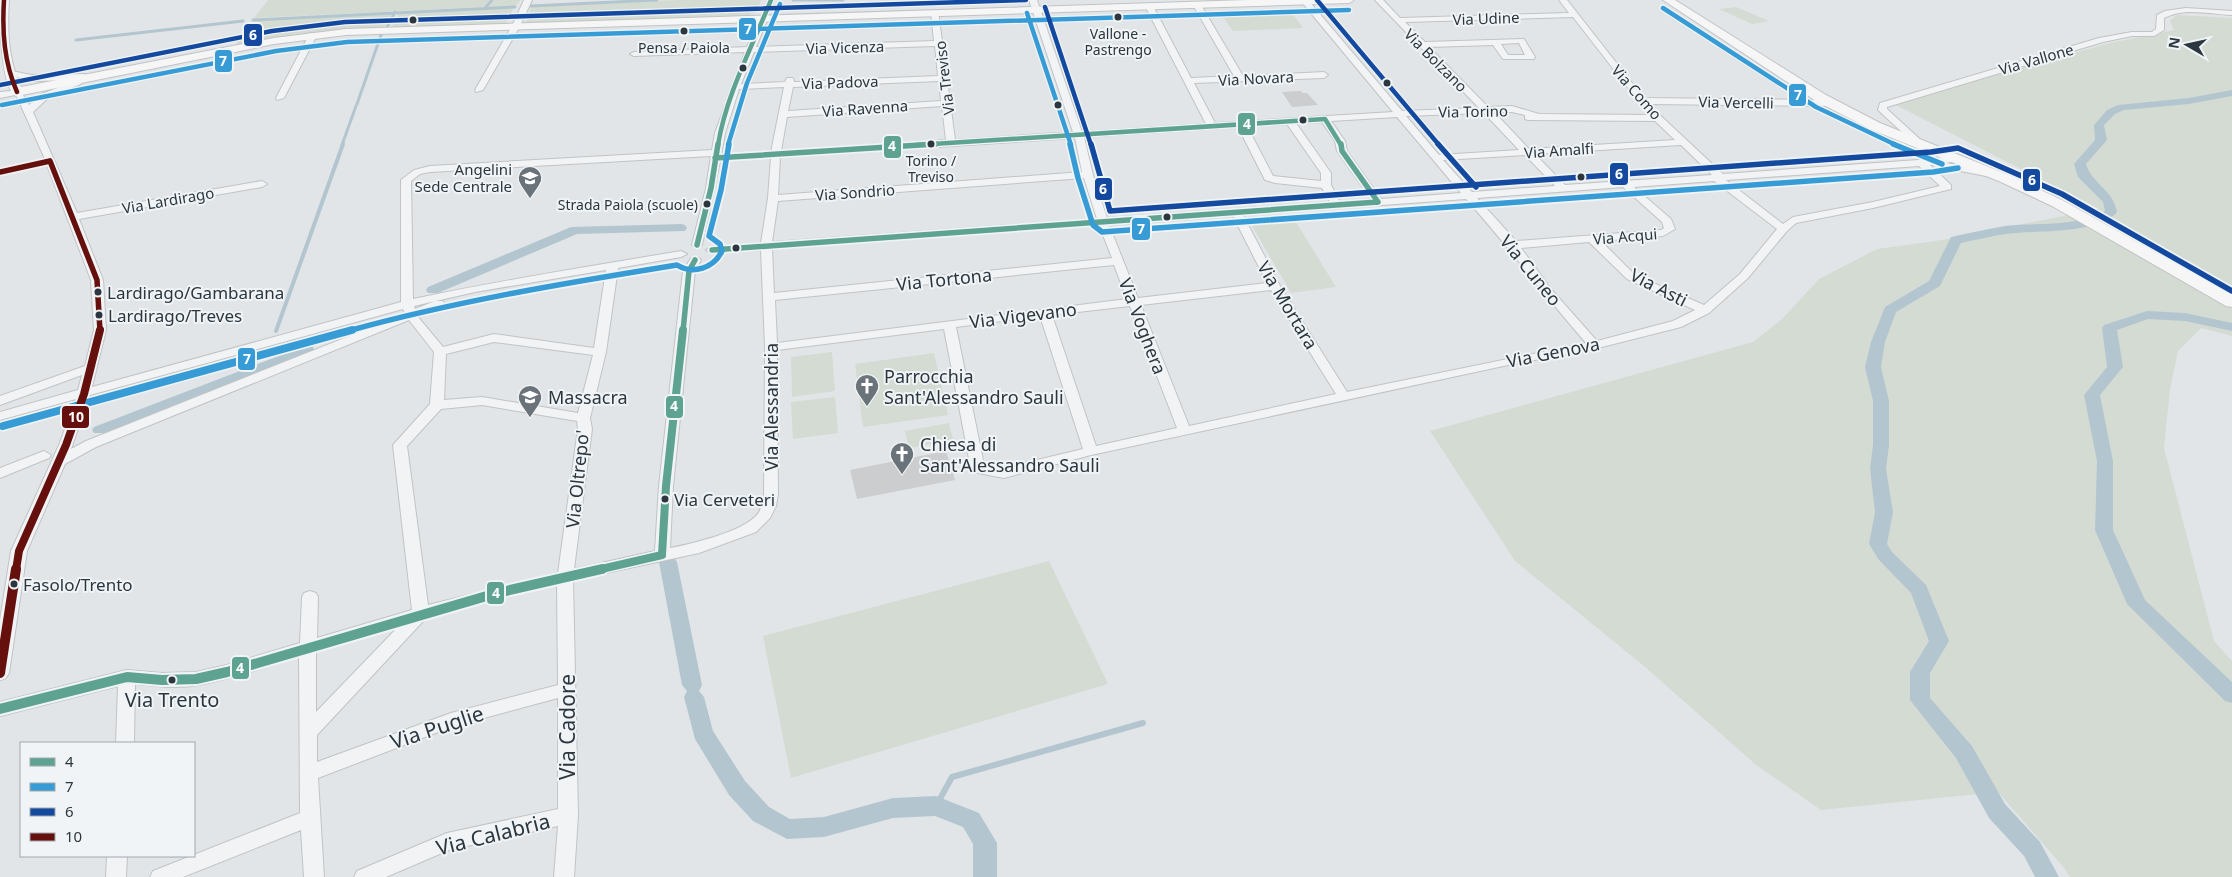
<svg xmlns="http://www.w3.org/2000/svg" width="2232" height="877" viewBox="0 0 2232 877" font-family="'Noto Sans',sans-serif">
<rect width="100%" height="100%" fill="#e2e5e7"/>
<path fill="#d4dbd3" d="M268,0H490L484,7L254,18Z
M494,0H521L514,7L506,24L391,29L399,13L487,8Z
M676,0H761L757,12L743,17L530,24L526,22L531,7Z
M1736,7L1769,21L1752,24L1719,9Z
M392,13L383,29L234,48L251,21Z
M1292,13L1303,28L1233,31L1223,17Z
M2177,15L2232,18V336L2201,328L2178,351L2170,389L2164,448L2214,641L2232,661V877H2070L2065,869L1998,792L1821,810L1755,764L1644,666L1515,561L1430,431L1753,342L1782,319L1819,279L1877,249L1942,240L2099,209L1892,103L2110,43L2174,30L2170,21Z
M1291,214L1336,287L1291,293L1247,217Z
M832,352L835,391L792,397L791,357Z
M934,353L948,415L863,427L855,364Z
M835,397L838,433L793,439L791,402Z
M949,423L953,440L909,448L905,431Z
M1049,561L1108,684L791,778L763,636Z"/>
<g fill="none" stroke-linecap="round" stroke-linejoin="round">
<path stroke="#b3c6cf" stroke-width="3" d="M793,0H843
M531,6L657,0
M485,8L492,0
M253,20L515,7
M386,29L395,12
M76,40L243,21
M357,104L381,35
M342,145L356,106"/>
<path stroke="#b3c6cf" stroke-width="4" d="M276,331L343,144"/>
<path stroke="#b3c6cf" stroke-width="6" d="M936,806L952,777L1143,723"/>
<path fill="#b3c6cf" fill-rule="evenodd" d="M2232,90V96L2189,104L2124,110L2115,114L2104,125L2107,140L2086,164C2092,184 2113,189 2117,212C2098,235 2034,230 2006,234C1991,236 1976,240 1961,243L1940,286L1896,312L1885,342L1881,367L1889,401V445L1886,469L1893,512L1887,544L1892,552L1926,585L1949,641L1930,673V698L1972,746L2005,804L2040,842L2059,877H2035L2024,856L1989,818L1956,758L1910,700V672L1929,641L1911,593L1879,560L1869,544L1875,512L1870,469L1873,445V401L1865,367L1871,342L1885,307L1929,281L1951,237C1969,233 1987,229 2005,226C2039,222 2073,228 2105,211L2103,202L2078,177L2074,164L2095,140L2094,125L2107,110L2118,105L2189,98Z
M681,224L685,225L687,228L685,231L577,234L438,293H428L426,290L428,287L571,227Z
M2147,311L2185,313L2232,323V331L2185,321L2148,319L2117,330L2123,367L2100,395L2113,461V530L2145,600L2232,682V703L2225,701L2127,604L2095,530L2097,461L2084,395L2107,367L2102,328L2104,325Z
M307,345L312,346L314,349L312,352L106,433H94L92,430L94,427Z
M668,556L674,557L677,562L702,685L699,691L704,697L713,731L745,781L769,807L790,819L824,817L893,798L936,796L979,813L997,843V877H973V844L963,827L935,816L893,818L824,837L787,839L753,821L729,795L695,739L684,697L687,691L682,685L659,562L662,557Z"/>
</g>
<path fill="#cbcdcf" d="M1301,91L1302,93H1307L1318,105L1292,107L1282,92Z
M946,451L955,480L857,499L850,470Z"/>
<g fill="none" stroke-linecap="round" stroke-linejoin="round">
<g stroke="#c1c3c5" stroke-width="2">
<path id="street" d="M524,0H532L520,26L483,90L476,92L475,90L512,26Z
M1029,0H1037L1082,132L1206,124L1145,6L1146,4L1153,6L1191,78L1234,76L1193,5L1197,3L1201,5L1243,76L1324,72L1328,75L1324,78L1194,83L1215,123L1393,112L1300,0H1308L1402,111L1479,108L1375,0H1383L1400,18L1569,13L1559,0H1567L1644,98L1831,100L1835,103L1831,106L1648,104L1723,174L1932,159L1956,155L1959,156V160L1946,163L1986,170L1991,173L1986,176L1940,167L1939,164L1930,165L1951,185V189L1873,208L1796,223L1787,231L1748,278L1709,313L1681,327L1594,349L1508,365L1091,455L1004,478L973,472L971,469L944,329L777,350L778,494L776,506L770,518L756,532L699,553L573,580L578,815L574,877H554L558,826L449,850L386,877H354L357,871L447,833L558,809V698L454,726L318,778L324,877H304L301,830L183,877H150L153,871L300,813L299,656C266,667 232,679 198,685C178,689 156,686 135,684L134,743H116L118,686L0,716V702L127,670L162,673L196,672L227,665L300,643L302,597L304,593L310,591L316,593L318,597L317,638L412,610L393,445L430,404L434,352L409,320L96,447L65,464L27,551L9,673L6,678L0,680V620L11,551L59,445L76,399L0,420V412L78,390L82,375L0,405V396L85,366L94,330L91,280L47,165L0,175V169L45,159L17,97L15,95L0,98V92L20,90L29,105L42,94L77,80L31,81L7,74V70L31,75L84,74L88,77L79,80L82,82L81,84L48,98L33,112L77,213L262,181L267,184L262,187L79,219L103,280L106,330L92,387L401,302V180L414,170L430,166L712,150L715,133L745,52L634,56L630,54L634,52L747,47L761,16L768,18L756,47L934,41L931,13L938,11L955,140L1073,132ZM1573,17L1649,115L1539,114L1512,106L1488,107L1429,47L1493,45L1503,59H1534L1535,57L1524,39L1425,42L1405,22ZM1519,43L1525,55H1508L1501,44ZM935,46L938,76L794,82L793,78H787L785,82L741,84L754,52ZM939,81L941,101L788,111L793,87ZM784,87L771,152L721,155L725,133L739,89ZM942,106L946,140L781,151L787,117ZM1494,112H1512L1525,115V119L1528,120L1655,121L1675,140L1529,149ZM1484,113L1519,150L1439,155L1406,116ZM1397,117L1461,193L1381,199L1347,151L1345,141L1331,121ZM1322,122L1335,141L1337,151L1371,199L1340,202L1331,185V173L1296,123ZM1287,124L1321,173V181L1273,176L1247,126ZM1238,127L1265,180L1275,183L1322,188L1330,202L1107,218L1093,175L1084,137ZM1075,138L1082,172L778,195L780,157ZM1681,145L1712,175L1565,185L1535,154ZM1525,155L1555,186L1472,192L1443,160ZM711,156L706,188L692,245L697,248L702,245L720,161L771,157L768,198L761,243L712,247L706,250L712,253L761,250L765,347L764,494C762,502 762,510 756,516C741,532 692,544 670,548L673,486L695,271L701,260L699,258H691L683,271L659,486L655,551L574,569L592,429L590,418L606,352L618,268L681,257L687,254L681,251C592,266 502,280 413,299L411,181L420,174L430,172ZM1919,166L1940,186L1873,202L1793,217L1783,224L1726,180ZM1084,178L1097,219L772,242L778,201ZM1714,181L1777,229L1740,274L1704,305L1635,275L1601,241L1663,236L1675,229L1671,219L1634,187ZM1623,187L1662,222L1664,228L1661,230L1516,241L1477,198ZM1466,199C1508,246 1545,296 1586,343L1347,392L1280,286L1243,215ZM1233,216L1267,283L1138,298L1109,225ZM1099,225L1112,258L774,293L772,249ZM1589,242L1627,279L1695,310L1673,321L1597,341L1551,289L1521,248ZM1114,265L1127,299L777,343L775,300ZM606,270L594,348L494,334L443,347L418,317L443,307L445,304L443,301H435L415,309L414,306L475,292ZM1271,290L1336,394L1189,426L1141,305ZM1130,306L1177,428L1096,446L1052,315ZM403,309L405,314L86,441L71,449L90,395ZM1040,316L1083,449L1004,468L984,465L956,327ZM494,342L593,355L578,413L482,397L444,400L446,354ZM482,405L577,421L578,429L558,573L428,605L407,446L441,409ZM557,584L558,685L451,713L317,762V735L427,617ZM399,626L316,712V651Z
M2186,8L2232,11V15C2210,14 2185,7 2164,18V30L2154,36H2132L2103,42L1887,107V109L1923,142V146H1917L1878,110L1880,103L2099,38L2132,32H2152L2156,29L2157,15L2165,11Z
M310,33L317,35L284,98L277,100L276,98Z
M44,451L51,455L49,458L0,478V468Z
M107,856H127L126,877H106Z"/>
</g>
<g stroke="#c1c3c5" stroke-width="2">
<path id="secondary" d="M0,0H9C7,30 8,60 21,87L274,38L346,29L1248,0H1354L1349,3L346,35L274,44L17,96C0,90 0,19 0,0Z
M1663,0H1675L1826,95L1880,123L2011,176L2062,200L2232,295V307L2226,306L2052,206L2001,182L1870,129L1816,101Z"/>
</g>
<use href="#street" fill="#f1f3f4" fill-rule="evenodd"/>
<use href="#secondary" fill="#f6f6f6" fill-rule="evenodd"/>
<g stroke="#f0f4f6" stroke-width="7">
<path id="bus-1-far3" d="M718,145C726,95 752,47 771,0
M917,145L1325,119L1341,145"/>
</g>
<g stroke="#f0f4f6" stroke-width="9">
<path id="bus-1-far2" d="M1341,144L1342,151L1378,202
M715,158L936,144
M697,245L711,188L718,144
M712,250L1378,202
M683,331L689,271L695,260"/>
</g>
<g stroke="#f0f4f6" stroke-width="11">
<path id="bus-1-far1" d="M662,555L666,486L683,330
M597,570L662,555"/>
</g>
<g stroke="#f0f4f6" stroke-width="14">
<path id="bus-1" d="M0,709L127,677L162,680L196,679L227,672L497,593L602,569"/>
</g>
<g stroke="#f0f4f6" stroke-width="7">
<path id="bus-2-far2" d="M1663,8L1816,107L1896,145
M1027,13L1071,145
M2,105L276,51L347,42L1349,10
M728,145L747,83L780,4"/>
</g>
<g stroke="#f0f4f6" stroke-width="9">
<path id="bus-2-far1" d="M1070,144L1078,178L1093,225L1102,232L1933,172L1958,168
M1893,144L1942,164
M348,331C456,301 566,283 677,265C693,275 714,268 722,251L720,244L709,236L721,190L729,144"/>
</g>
<g stroke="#f0f4f6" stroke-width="11">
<path id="bus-2" d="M3,426L352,330"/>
</g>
<g stroke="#f0f4f6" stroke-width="7">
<path id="bus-3-far1" d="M1317,0L1439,145
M1045,7L1091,145
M0,85L272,31L345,22L1026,0"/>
</g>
<g stroke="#f0f4f6" stroke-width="9">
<path id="bus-3" d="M1091,144L1110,211L1931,152L1958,148L2062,194L2232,291
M1438,144L1476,187"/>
</g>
<g stroke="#f0f4f6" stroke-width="7">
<path id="bus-4-far3" d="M4,0C2,32 4,62 17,92"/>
</g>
<g stroke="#f0f4f6" stroke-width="9">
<path id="bus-4-far2" d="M50,161L97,280L100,331
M0,172L50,161"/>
</g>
<g stroke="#f0f4f6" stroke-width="11">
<path id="bus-4-far1" d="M16,570L19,551L66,445L84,394L100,330"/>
</g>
<g stroke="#f0f4f6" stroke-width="14">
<path id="bus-4" d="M0,673L16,569"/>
</g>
<use href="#bus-1-far3" stroke="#5ea392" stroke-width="4.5"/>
<use href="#bus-1-far2" stroke="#5ea392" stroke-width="5.5"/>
<use href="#bus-1-far1" stroke="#5ea392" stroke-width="8"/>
<use href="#bus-1" stroke="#5ea392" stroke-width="10"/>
<use href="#bus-2-far2" stroke="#379cd6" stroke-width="4.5"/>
<use href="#bus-2-far1" stroke="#379cd6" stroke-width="5.5"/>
<use href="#bus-2" stroke="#379cd6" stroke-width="8"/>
<use href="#bus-3-far1" stroke="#13499f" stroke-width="4.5"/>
<use href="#bus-3" stroke="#13499f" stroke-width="5.5"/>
<use href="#bus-4-far3" stroke="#66100d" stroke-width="4.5"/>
<use href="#bus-4-far2" stroke="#66100d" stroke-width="5.5"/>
<use href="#bus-4-far1" stroke="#66100d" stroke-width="8"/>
<use href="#bus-4" stroke="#66100d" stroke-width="10"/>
</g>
<defs>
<g id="school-pin" transform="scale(1.25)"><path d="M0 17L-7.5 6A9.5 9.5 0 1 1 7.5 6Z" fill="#6b737a" stroke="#f0f4f6"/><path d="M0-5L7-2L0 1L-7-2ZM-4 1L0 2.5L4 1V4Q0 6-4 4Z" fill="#fff"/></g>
<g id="church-pin" transform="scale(1.25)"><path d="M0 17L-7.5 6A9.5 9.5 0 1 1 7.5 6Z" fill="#6b737a" stroke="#f0f4f6"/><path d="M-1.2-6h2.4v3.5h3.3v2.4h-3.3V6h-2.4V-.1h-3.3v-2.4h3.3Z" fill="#fff"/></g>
</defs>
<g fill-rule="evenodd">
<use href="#school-pin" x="530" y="178"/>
<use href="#church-pin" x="867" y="386"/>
<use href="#school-pin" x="530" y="397"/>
<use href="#church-pin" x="902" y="454"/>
</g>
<g fill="#2b363f" stroke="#f0f4f6" stroke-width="2">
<circle cx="1118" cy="17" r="4.5"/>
<circle cx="413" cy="20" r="4.5"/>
<circle cx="684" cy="31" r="4.5"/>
<circle cx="743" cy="68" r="4.5"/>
<circle cx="1387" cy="83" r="4.5"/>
<circle cx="1058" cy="105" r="4.5"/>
<circle cx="1303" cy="120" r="4.5"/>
<circle cx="931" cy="144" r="4.5"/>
<circle cx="1581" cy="177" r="4.5"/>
<circle cx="707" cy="204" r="4.5"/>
<circle cx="1167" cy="217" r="4.5"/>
<circle cx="736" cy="248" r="4.5"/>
<circle cx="98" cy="292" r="4.5"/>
<circle cx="99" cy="315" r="4.5"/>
<circle cx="665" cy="499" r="4.5"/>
<circle cx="14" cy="584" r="4.5"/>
<circle cx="172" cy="680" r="4.5"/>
</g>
<g text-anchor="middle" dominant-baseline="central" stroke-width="4" stroke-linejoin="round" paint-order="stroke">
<g font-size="14" fill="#2b363f" stroke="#f0f4f6">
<text x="1118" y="33">Vallone -<tspan x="1118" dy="16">Pastrengo</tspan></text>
<text x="684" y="47">Pensa / Paiola</text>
<text x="931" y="160">Torino /<tspan x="931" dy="16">Treviso</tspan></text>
<text x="698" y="204" text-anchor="end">Strada Paiola (scuole)</text>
</g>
<g font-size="15" fill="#2b363f" stroke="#f0f4f6">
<text transform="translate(1486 18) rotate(-2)">Via Udine</text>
<text transform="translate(845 47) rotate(-2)">Via Vicenza</text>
<text transform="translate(2036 59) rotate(-16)">Via Vallone</text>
<text transform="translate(1436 60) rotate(45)">Via Bolzano</text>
<text transform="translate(944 78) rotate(-97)">Via Treviso</text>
<text transform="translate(1256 78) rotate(-3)">Via Novara</text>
<text transform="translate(840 82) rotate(-2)">Via Padova</text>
<text transform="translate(1637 92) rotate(49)">Via Como</text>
<text transform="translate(1736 102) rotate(1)">Via Vercelli</text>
<text transform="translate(865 108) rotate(-4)">Via Ravenna</text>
<text transform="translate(1473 111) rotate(-1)">Via Torino</text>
<text transform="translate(1559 150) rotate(-4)">Via Amalfi</text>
<text transform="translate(855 192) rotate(-4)">Via Sondrio</text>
<text transform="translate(168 200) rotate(-10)">Via Lardirago</text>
<text transform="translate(1625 236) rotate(-5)">Via Acqui</text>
</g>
<g font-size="15" fill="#2b363f" stroke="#f0f4f6" text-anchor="end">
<text x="512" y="169">Angelini<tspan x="512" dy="17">Sede Centrale</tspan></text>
</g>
<g font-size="17" fill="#2b363f" stroke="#f0f4f6" text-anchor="start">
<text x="107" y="292">Lardirago/Gambarana</text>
<text x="108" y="315">Lardirago/Treves</text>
<text x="674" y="499">Via Cerveteri</text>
<text x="23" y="584">Fasolo/Trento</text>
</g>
<g font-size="18" fill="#2b363f" stroke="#f0f4f6">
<text transform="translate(1531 270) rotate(51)">Via Cuneo</text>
<text transform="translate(944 279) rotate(-6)">Via Tortona</text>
<text transform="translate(1659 287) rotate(27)">Via Asti</text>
<text transform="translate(1288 305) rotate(59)">Via Mortara</text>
<text transform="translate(1023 315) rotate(-7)">Via Vigevano</text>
<text transform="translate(1143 326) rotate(69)">Via Voghera</text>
<text transform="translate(1553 352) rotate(-11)">Via Genova</text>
<text transform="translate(771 407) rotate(-90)">Via Alessandria</text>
<text transform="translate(577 479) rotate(-84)">Via Oltrepo'</text>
</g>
<g font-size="18" fill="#2b363f" stroke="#f0f4f6" text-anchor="start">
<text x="884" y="376">Parrocchia<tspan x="884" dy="21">Sant'Alessandro Sauli</tspan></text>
<text x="548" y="397">Massacra</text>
<text x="920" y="444">Chiesa di<tspan x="920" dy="21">Sant'Alessandro Sauli</tspan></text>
</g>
<g font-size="20" fill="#2b363f" stroke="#f0f4f6">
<text x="172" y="699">Via Trento</text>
</g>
<g font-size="21" fill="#2b363f" stroke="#f0f4f6">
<text transform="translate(437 727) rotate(-18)">Via Puglie</text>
<text transform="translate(567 727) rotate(-90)">Via Cadore</text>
<text transform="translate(493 834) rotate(-14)">Via Calabria</text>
</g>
</g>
<g stroke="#f0f4f6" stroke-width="2">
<rect x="738" y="17" width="19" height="24" rx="5" fill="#379cd6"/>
<rect x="243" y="23" width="20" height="24" rx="5" fill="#13499f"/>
<rect x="214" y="49" width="19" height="24" rx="5" fill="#379cd6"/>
<rect x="1788" y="83" width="19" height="24" rx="5" fill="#379cd6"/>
<rect x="1237" y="112" width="19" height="24" rx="5" fill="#5ea392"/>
<rect x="883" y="135" width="19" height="24" rx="5" fill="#5ea392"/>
<rect x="1609" y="162" width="20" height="24" rx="5" fill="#13499f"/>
<rect x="2022" y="168" width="19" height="24" rx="5" fill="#13499f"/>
<rect x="1094" y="177" width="19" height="24" rx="5" fill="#13499f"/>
<rect x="1131" y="217" width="20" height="24" rx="5" fill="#379cd6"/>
<rect x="237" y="347" width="19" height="24" rx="5" fill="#379cd6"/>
<rect x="665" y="395" width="19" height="24" rx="5" fill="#5ea392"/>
<rect x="61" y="405" width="29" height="24" rx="5" fill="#66100d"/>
<rect x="486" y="581" width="19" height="24" rx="5" fill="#5ea392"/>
<rect x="231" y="656" width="19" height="24" rx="5" fill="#5ea392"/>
</g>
<g font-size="14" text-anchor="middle" font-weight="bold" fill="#fff">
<text x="748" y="34">7</text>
<text x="253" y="40">6</text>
<text x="223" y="66">7</text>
<text x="1798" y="100">7</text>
<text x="1247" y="129">4</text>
<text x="892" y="151">4</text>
<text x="1619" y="179">6</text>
<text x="2032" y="185">6</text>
<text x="1103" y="194">6</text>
<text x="1141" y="234">7</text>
<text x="247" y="364">7</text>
<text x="674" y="411">4</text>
<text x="76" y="422">10</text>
<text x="496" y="598">4</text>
<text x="240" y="673">4</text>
</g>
<rect x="20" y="742" width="175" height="115" fill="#f0f4f6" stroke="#a1a8ad"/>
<rect x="30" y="758" width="25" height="8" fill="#5ea392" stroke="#a1a8ad"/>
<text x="65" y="767" font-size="15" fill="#2b363f">4</text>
<rect x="30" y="783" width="25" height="8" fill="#379cd6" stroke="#a1a8ad"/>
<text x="65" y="792" font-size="15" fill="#2b363f">7</text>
<rect x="30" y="808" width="25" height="8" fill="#13499f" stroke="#a1a8ad"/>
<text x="65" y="817" font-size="15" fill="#2b363f">6</text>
<rect x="30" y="833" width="25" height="8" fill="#66100d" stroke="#a1a8ad"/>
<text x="65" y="842" font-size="15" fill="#2b363f">10</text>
<g transform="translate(2187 45) rotate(279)" stroke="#f0f4f6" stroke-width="4" paint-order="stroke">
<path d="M0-4L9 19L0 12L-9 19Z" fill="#2b363f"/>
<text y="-8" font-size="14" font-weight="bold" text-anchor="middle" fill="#2b363f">N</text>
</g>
</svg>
